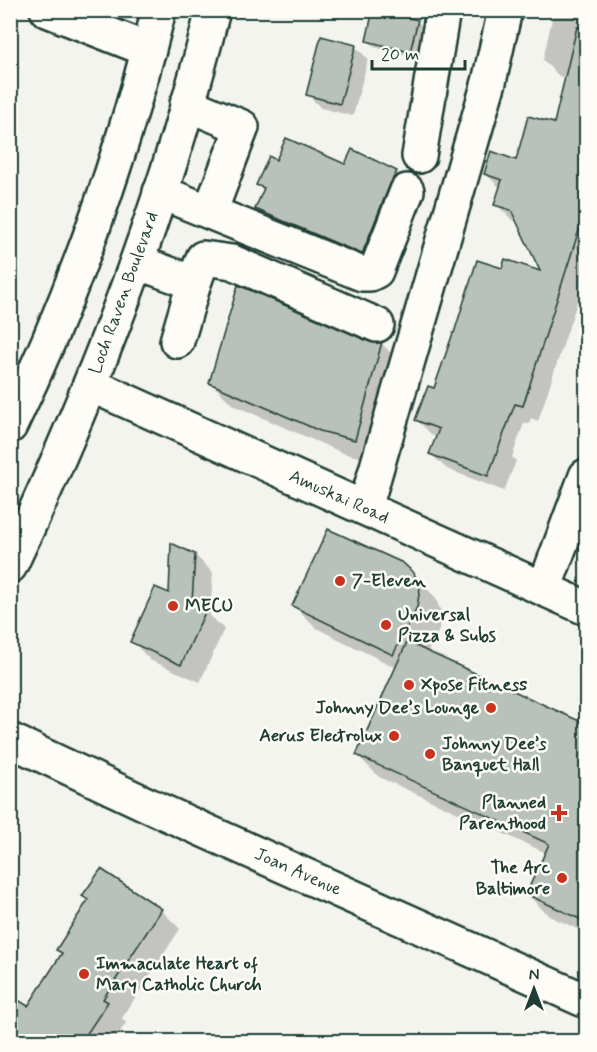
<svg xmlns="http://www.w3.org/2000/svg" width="597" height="1052" viewBox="0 0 597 1052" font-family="Mynerve,sans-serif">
<rect width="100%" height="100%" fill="#f4f4ef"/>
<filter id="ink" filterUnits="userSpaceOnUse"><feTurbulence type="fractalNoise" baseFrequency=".0167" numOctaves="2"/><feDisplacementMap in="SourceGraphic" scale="12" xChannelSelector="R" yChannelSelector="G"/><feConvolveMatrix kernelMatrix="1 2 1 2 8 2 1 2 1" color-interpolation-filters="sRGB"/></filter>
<g filter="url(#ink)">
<path fill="#0003" d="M554,10H586V275L538,421L531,418L529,424L524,423L512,457L516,461L504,491L447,469L431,454L437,437L433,436L417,420L503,270L543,273L519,222L512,220L496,204L501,189L485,173L517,162L555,124L566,78L559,76L543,60Z
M417,21L423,28L416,57L374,47L368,40Z
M355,46L368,59L353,116L321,108L308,95Z
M346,166L396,172L418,194L384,275L278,231L256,209L264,191L258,184Z
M369,344H382L404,366L377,462L343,453L233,405L211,383Z
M195,555L213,573L210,616L224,629L200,682L150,660L132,641L170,595Z
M402,564L435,597L441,612L439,630L427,653L586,725V933L549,916L527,894L546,853L379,777L357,755L397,668L316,628L294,606Z
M161,910L180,929L122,1018L126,1023L113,1042H10V996L28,1008Z"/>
<path fill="#b9c1bb" stroke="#1f3d34" stroke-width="1.5" d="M373,10L418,20L410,52L366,41Z
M577,27L586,29V208L523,406L515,404L488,476L429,454L439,429L415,420L428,386L434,388L453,333H454L477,260L502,268L505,259L540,271L511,210L494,205L502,180L484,174L491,151L516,160L528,116L554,123Z
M321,36L356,45L340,104L306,95Z
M286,138L345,164L352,149L397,171L390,184L362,254L255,209L264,188L256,185L269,156L276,160Z
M238,285L370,342H382L355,440L320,431L209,383Z
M328,529L403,563L414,573L420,588L417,607L393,655L292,606Z
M171,543L195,554L192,603L206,610L181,665L130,642L155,587L169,593Z
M407,642L586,724V922L526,894L549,844L356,755Z
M101,869L162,909L103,999L108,1002L82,1041H10V995L28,1006L62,953L56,950L88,900L82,896Z"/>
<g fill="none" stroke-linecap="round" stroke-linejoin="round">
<g stroke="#1f3d34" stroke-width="38">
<path id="minor" d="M47,10L149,50
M187,104L242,127L210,212
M419,156L443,10
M160,192L362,274H370L376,271L407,191
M137,262L194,283L177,341
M194,283L203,258L232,262L377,325
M91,385L586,608
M365,508L489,82L505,10
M544,589L586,476
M10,740L161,811L586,1001"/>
</g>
<g stroke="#1f3d34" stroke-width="38">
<path id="major" d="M10,426C74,294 123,153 159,10
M10,566C94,388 166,203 213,10"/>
</g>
<use href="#minor" stroke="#fdfcf7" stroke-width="33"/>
<use href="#major" stroke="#fdfcf7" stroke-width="33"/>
</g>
</g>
<g fill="#c8321e" stroke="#fdfcf7" stroke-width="2">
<circle cx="340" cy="581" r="6"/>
<circle cx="173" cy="606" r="6"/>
<circle cx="386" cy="625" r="6"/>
<circle cx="409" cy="685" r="6"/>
<circle cx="491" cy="708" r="6"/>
<circle cx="394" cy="736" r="6"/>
<circle cx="430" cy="754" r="6"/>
<path d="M556 804h6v6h6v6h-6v6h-6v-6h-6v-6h6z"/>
<circle cx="562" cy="878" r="6"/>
<circle cx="84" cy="974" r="6"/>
</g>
<g text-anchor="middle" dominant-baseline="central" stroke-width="5" stroke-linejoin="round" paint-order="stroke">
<g font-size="18" fill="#1f3d34" stroke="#fdfcf7">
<text transform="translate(124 293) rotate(-70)">Loch Raven Boulevard</text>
<text transform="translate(339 497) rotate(24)">Amuskai Road</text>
<text transform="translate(298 872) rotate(24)">Joan Avenue</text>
</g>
<g font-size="18" font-weight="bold" fill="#1f3d34" stroke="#fdfcf7" text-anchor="start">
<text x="352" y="581">7-Eleven</text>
<text x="185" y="606">MECU</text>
<text x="398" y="615">Universal<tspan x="398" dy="21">Pizza &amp; Subs</tspan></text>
<text x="421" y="685">Xpose Fitness</text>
<text x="479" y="708" text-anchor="end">Johnny Dee’s Lounge</text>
<text x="382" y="736" text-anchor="end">Aerus Electrolux</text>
<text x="442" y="744">Johnny Dee’s<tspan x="442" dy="21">Banquet Hall</tspan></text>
<text x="546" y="803" text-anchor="end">Planned<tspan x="546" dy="21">Parenthood</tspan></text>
<text x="550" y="868" text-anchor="end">The Arc<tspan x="550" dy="21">Baltimore</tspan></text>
<text x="96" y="964">Immaculate Heart of<tspan x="96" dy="21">Mary Catholic Church</tspan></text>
</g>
</g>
<rect width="597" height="1052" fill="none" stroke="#fdfcf7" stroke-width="36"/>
<rect x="18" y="18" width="561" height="1016" fill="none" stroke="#1f3d34" stroke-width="2" filter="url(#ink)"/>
<g transform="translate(534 989)" stroke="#fdfcf7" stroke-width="4.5" paint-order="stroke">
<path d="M0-4.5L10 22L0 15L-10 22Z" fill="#1f3d34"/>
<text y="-9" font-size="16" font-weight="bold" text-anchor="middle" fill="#1f3d34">N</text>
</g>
<path d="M372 60v9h93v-9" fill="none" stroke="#1f3d34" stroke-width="3"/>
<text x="381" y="60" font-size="18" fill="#1f3d34" stroke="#fdfcf7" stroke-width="4.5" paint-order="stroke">20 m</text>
</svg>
